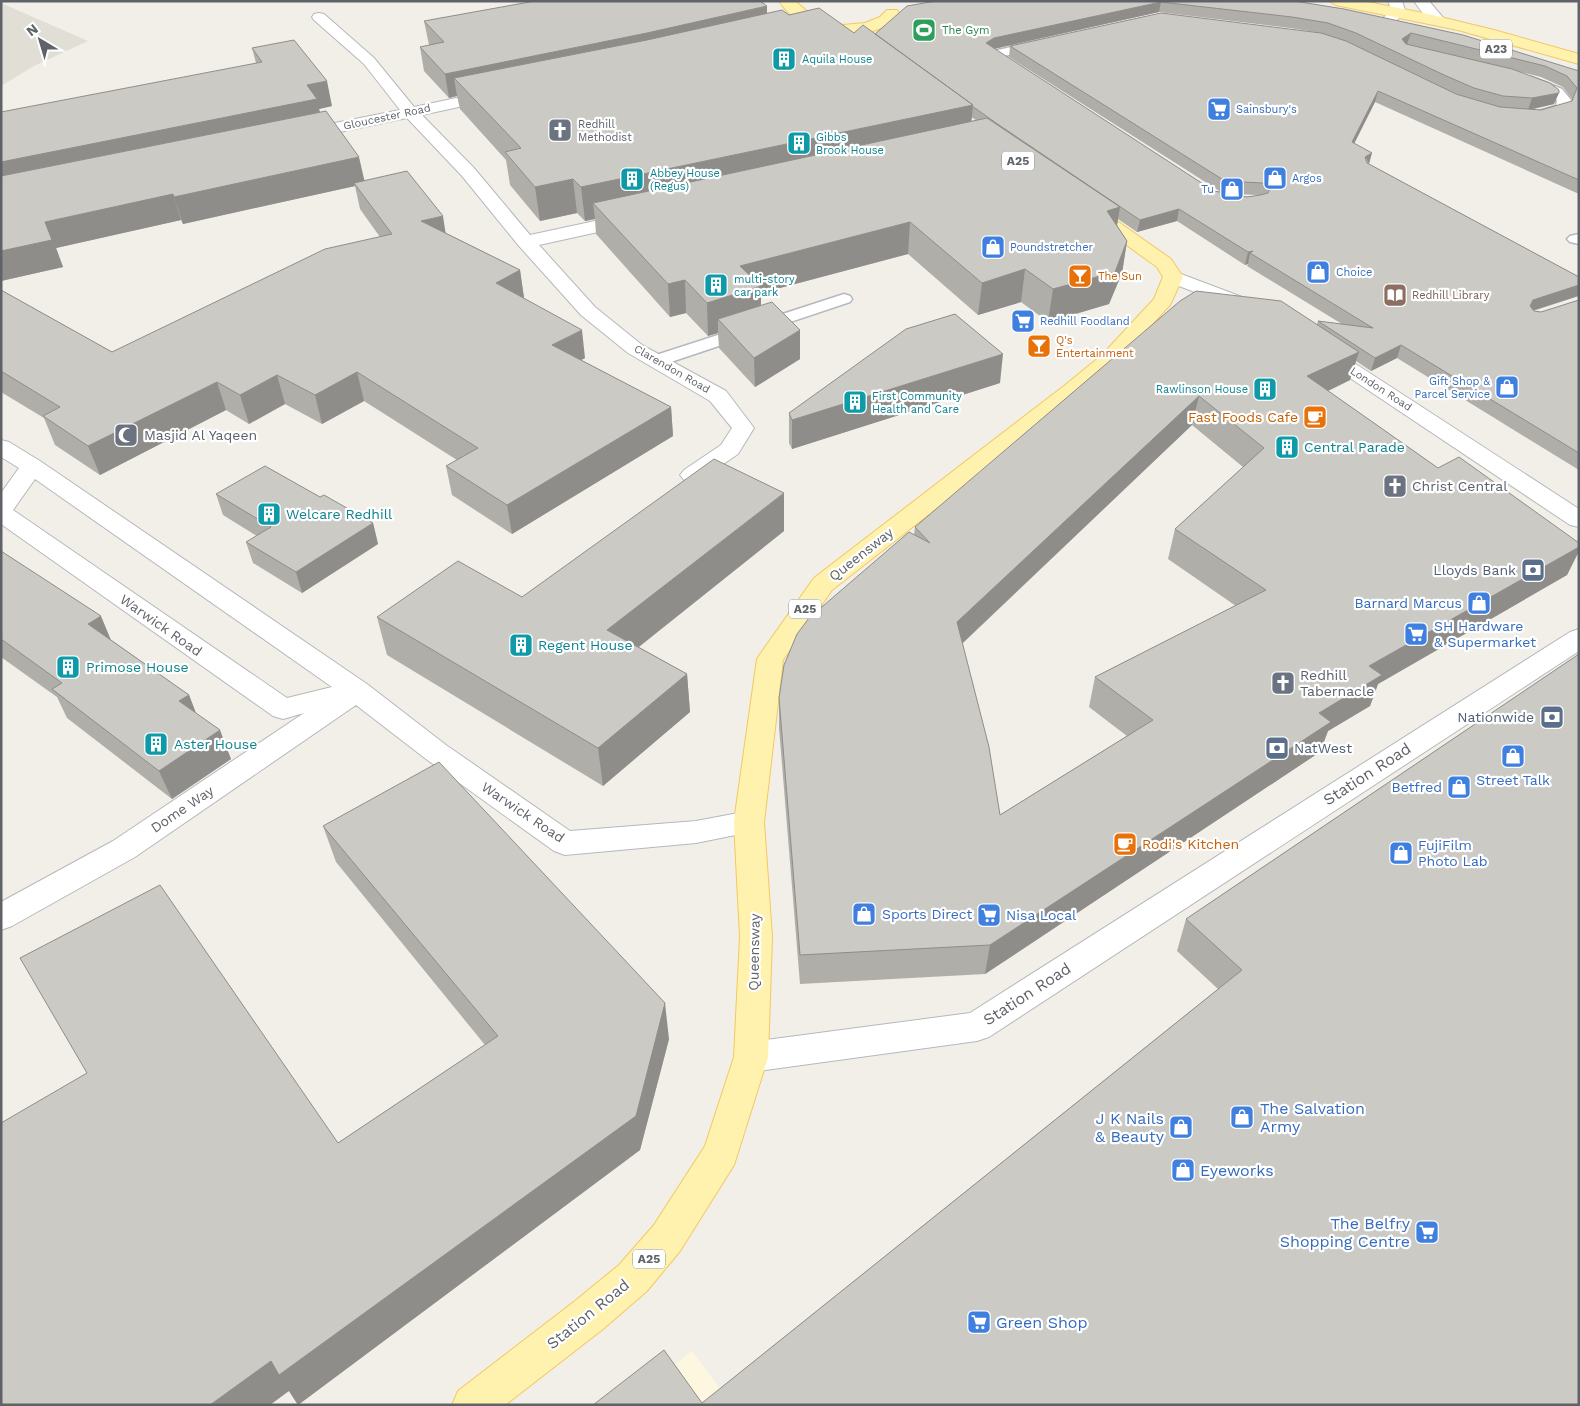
<svg xmlns="http://www.w3.org/2000/svg" width="1580" height="1406" viewBox="0 0 1580 1406" font-family="'Work Sans',sans-serif">
<rect width="100%" height="100%" fill="#f1efe8"/>
<path fill="#fef7e0" d="M692,1351L732,1405H624Z"/>
<path fill="#e1ded6" d="M1,3L88,41L34,66L1,86Z"/>
<g fill="none" stroke-linecap="round" stroke-linejoin="round">
<g stroke="#b5b8bc" stroke-width="3">
<path id="service" d="M1038,41L1044,45L1042,48L1004,56L1017,67L1016,70H1006L987,55L989,52Z
M1531,77L1562,89L1571,100L1567,111L1548,118L1532,119L1530,116L1532,113L1556,106L1557,100L1552,95L1526,84L1524,81L1526,78Z
M1579,234V244L1570,242L1567,239L1570,236Z
M844,294L850,296L852,299L850,302L662,365L656,366L650,365L647,361L650,357Z"/>
</g>
<g stroke="#b5b8bc" stroke-width="2">
<path id="pedestrian" d="M1173,271L1258,303L1261,307L1258,311L1251,313L1244,311L1166,281L1163,277L1166,273Z
M1321,344L1328,346L1579,509V527L1570,525L1314,354L1311,350L1314,346Z
M1579,629V651L989,1037L977,1041L751,1072L739,1068L734,1057L739,1046L751,1042L970,1013L1570,632Z"/>
</g>
<g stroke="#b5b8bc" stroke-width="2">
<path id="minor" d="M1388,1H1402L1405,10C1399,18 1394,27 1383,24L1381,21L1391,9Z
M1414,1H1429L1445,20L1443,23C1430,26 1421,11 1414,1Z
M319,13L324,14L374,58L414,107L494,90L500,92L502,95L500,98L422,115L474,168L530,235L632,213L639,215L641,219L639,223L539,245L595,307L642,345L726,391L754,428L738,454L700,480L692,482L684,480L680,475L684,470L721,445L732,428L710,401L628,353L581,315L519,246L462,176L407,118L301,140L295,139L293,135L295,131L400,110L364,64L314,20L312,17L314,14Z
M1,440L9,442L40,461L367,684L446,745L570,831L696,821L749,811L760,814L764,822L760,830L696,843L565,855L554,851L426,759L356,705L135,857L12,926L1,930V902L113,841L304,713L283,719L273,716L1,524V493L19,468L1,457ZM35,479L332,687L287,698L13,510Z"/>
</g>
<g stroke="#f2c960" stroke-width="2">
<path id="primary" d="M779,1H795L817,20L843,25L865,23L880,17L887,10H897L899,13C881,40 832,39 805,25C795,20 785,10 779,1Z
M1329,1H1363L1428,14L1494,30L1579,54V64L1458,30L1336,5Z
M1091,206L1097,207L1171,259L1183,277L1170,305L1116,363L1080,396L832,590L783,660L764,822L772,937L768,1057L734,1165L680,1251L647,1291L603,1329L505,1405H452L458,1391L575,1301L619,1265L654,1225L705,1146L734,1057L740,937L734,822L757,659L761,653L814,578L1064,386L1102,355L1154,299L1163,277L1157,267L1085,215L1082,211L1085,207Z"/>
</g>
<use href="#service" fill="#fff" fill-rule="evenodd"/>
<use href="#pedestrian" fill="#fff" fill-rule="evenodd"/>
<use href="#minor" fill="#fff" fill-rule="evenodd"/>
<use href="#primary" fill="#fff2af" fill-rule="evenodd"/>
</g>
<path fill="#afaea9" fill-rule="evenodd" d="M936,1H1294L1579,71V194L1375,102L1354,143L1369,164L1579,277V296L1533,311L1541,312L1579,300V470L1397,358L1371,371L1356,361L1350,380L1328,391L1438,468L1579,543V551L1567,575L1378,684L1370,706L1328,731L1320,752L985,974L800,984L779,728V698L914,535L915,527L1317,324L1318,321L1342,324L1247,266L1248,264L1245,265L1177,221L1137,232L1118,219L1117,225L1127,241L1122,273L1109,304L1048,322L1021,302L978,315L908,254L761,293V305L800,359L755,387L719,348L718,333L708,336L686,313L670,317L596,234L595,219L585,221L577,213L540,221L510,185L506,160L460,109L457,96L449,98L424,71L420,47L429,45L424,21L767,13L789,15L854,33L875,34ZM1159,12L1290,28L1315,32L1010,46L1009,57L1221,192L1214,191L994,49ZM1521,72L1541,77L1563,87L1572,99V102L1541,110H1529L1554,104ZM1440,87L1467,98L1456,94ZM971,117L976,120L971,121ZM1230,194L1261,195L1247,197ZM1192,425L1243,467L1175,529L1168,559L1236,606L1095,677L1089,707L1127,736L1000,815L962,644Z
M252,48L332,106L319,109L320,112L364,181L446,233L520,270L524,298L585,358L581,360L671,407L673,436L512,534L452,495L446,466L457,460L364,401L322,424L285,404L249,424L226,410L100,475L55,445L44,418L1,392V290L112,352L380,237L360,209L355,186L183,224L181,220L56,248L63,267L1,281L256,63Z
M1000,383L792,449L789,443V413Z
M216,494L320,497L373,523L378,544L302,593L253,563L246,542L257,536L223,515Z
M784,531L639,647L687,674L690,712L603,786L387,655L377,617L522,597Z
M1,551L111,640L189,695L196,713L231,759L172,799L67,718L57,697L1,657Z
M1579,654V1405L702,1403L1218,989L1177,951L1186,919Z
M323,826L669,1039L640,1150L298,1405L289,1391L338,1143L485,1045L336,862Z"/>
<path fill="#8f8d8a" d="M1161,2L1159,12L993,49L986,43L994,38Z
M767,6V29L454,78L457,96L449,98L445,74Z
M1411,33L1407,44L1399,50L1402,39Z
M327,81L332,106L319,109L323,124L1,190V162L307,85Z
M1378,91L1375,102L1349,154L1352,142Z
M1559,93L1554,104L1528,110L1532,98Z
M973,105L970,137L593,203L595,219L585,221L581,187Z
M1372,153L1369,164L1365,157Z
M359,157L365,183H354L355,186L183,224L174,197Z
M573,179L577,213L540,221L535,187Z
M173,194L181,220L56,248L63,267L1,281V251L45,222Z
M1120,207L1115,238L1107,211Z
M1179,209L1177,221L1137,232L1140,220Z
M443,216L447,242L421,221Z
M910,222L908,254L761,293V319H718V333L708,336L707,303L740,266Z
M1127,241L1122,273L1109,304L1048,322L1053,289Z
M1253,251L1250,253L1248,264L1245,265L1248,252Z
M1025,269L1021,302L978,315L982,283Z
M520,270L524,298L496,283Z
M685,280L686,313L670,317L668,284Z
M1579,285L1578,296L1528,312L1525,319L1533,300Z
M582,330L585,358L556,373L552,345Z
M800,330V359L755,387L754,358Z
M1401,345L1397,358L1371,371L1375,358Z
M1359,352L1350,380L1299,405L1307,376Z
M1003,354L1000,383L792,449V420Z
M357,372L364,401L322,424L315,395Z
M277,375L285,404L249,424L240,395Z
M217,382L226,410L100,475L88,446Z
M1199,396L1192,425L953,652L957,622Z
M671,407L673,436L512,534L507,505Z
M784,493V531L612,668L607,630Z
M373,523L378,544L302,593L296,572Z
M1579,547V551L1567,575L1378,684L1370,706L1328,731L1320,752L985,974L990,945L1319,713L1369,666Z
M101,616L113,645L88,624Z
M687,674L690,712L603,786L598,748Z
M189,695L200,724L179,701Z
M220,730L231,759L172,799L159,771Z
M665,1003L669,1039L640,1150L298,1405L289,1391L270,1405H210Z"/>
<path fill="#cccac5" stroke="#8f8d8a" fill-rule="evenodd" d="M535,1H760L767,6L647,33L445,74L420,47L444,42L424,21Z
M936,1H1294L1344,9L1463,35L1579,71V180L1378,91L1352,142L1372,153L1365,157L1367,163L1579,277V285L1533,300L1530,306L1534,311L1541,312L1579,300V453L1401,345L1375,358L1318,321L1373,328L1250,253L1253,251L1248,252L1179,209L1140,220L996,123L972,106L973,105L875,34L907,6ZM1161,2L1292,17L1328,23L1356,33L1444,75L1474,88L1503,96L1532,98L1559,93V90L1550,83L1512,69L1406,44L1402,39L1411,33L1545,66L1567,76L1577,88L1572,101L1541,110L1500,107L1456,94L1346,41L1321,33L1161,13L1010,46L1225,181L1262,183L1267,184L1270,188L1268,193L1260,195L1247,197L1214,191L986,43L994,38Z
M819,8L854,33L863,25L973,105L581,187L573,179L535,187L505,152L521,148L454,78L647,40L782,10L789,15Z
M294,40L327,81L307,85L317,99L1,162V112L262,62L252,48Z
M326,111L359,157L174,197L173,194L45,222L52,240L1,251V176Z
M987,118L1120,207L1107,211L1127,241L1115,272L1053,289L1025,269L982,283L910,222L740,266L761,286L707,303L685,280L668,284L593,203Z
M407,171L443,216L421,221L520,270L496,283L582,330L552,345L671,407L507,505L446,466L478,448L357,372L315,395L277,375L240,395L217,382L88,446L43,416L60,407L1,371V290L112,352L325,249L392,234L354,183Z
M1196,291L1281,301L1359,352L1307,376L1438,468L1459,457L1579,543V547L1369,666L1382,675L1319,713L1331,722L990,945L800,955L779,698L784,665L797,634L809,618L909,532L930,543L915,527L1180,301ZM1199,396L1264,448L1175,529L1266,590L1095,677L1153,720L1000,815L989,747L957,622Z
M772,302L800,330L754,358L718,319Z
M955,314L1003,354L792,420L789,413L906,329Z
M714,459L784,493L607,630L687,674L598,748L377,617L458,561L522,597Z
M265,466L320,497L324,495L373,523L296,572L246,542L271,527L216,494Z
M1,551L101,616L88,624L189,695L179,701L220,730L159,771L52,689L62,683L1,639Z
M1579,654V1405H593L664,1350L702,1403L1242,970L1186,919Z
M439,762L665,1003L636,1116L279,1375L271,1361L210,1405H1V1123L87,1073L20,958L160,885L338,1143L498,1036L323,826Z"/>
<defs>
<g id="stadium-square" transform="scale(1.25)"><rect x="-9" y="-9" width="18" height="18" rx="4" fill="#2e9e5b" stroke="#fff"/><path d="M0-5a6.5 5 0 1 0 0 10a6.5 5 0 1 0 0-10ZM-3.5-1.8h7v3.6h-7Z" fill="#fff"/></g>
<g id="building-square" transform="scale(1.25)"><rect x="-9" y="-9" width="18" height="18" rx="4" fill="#0f9aa8" stroke="#fff"/><path d="M-4-6H4V6H1V3H-1V6H-4ZM-2.5-4.3h1.7v1.8h-1.7ZM.8-4.3h1.7v1.8H.8ZM-2.5-1h1.7V.8h-1.7ZM.8-1h1.7V.8H.8Z" fill="#fff"/></g>
<g id="supermarket-square" transform="scale(1.25)"><rect x="-9" y="-9" width="18" height="18" rx="4" fill="#3f7fe0" stroke="#fff"/><path d="M-6-5.5h2.5l.6 2H6L4.5 2H-2.5L-4.4-4H-6ZM-1.5 3.2a1.3 1.3 0 1 0 .1 0ZM3 3.2a1.3 1.3 0 1 0 .1 0Z" fill="#fff"/></g>
<g id="church-square" transform="scale(1.25)"><rect x="-9" y="-9" width="18" height="18" rx="4" fill="#6b7280" stroke="#fff"/><path d="M-1.2-6h2.4v3.5h3.3v2.4h-3.3V6h-2.4V-.1h-3.3v-2.4h3.3Z" fill="#fff"/></g>
<g id="shop-square" transform="scale(1.25)"><rect x="-9" y="-9" width="18" height="18" rx="4" fill="#3f7fe0" stroke="#fff"/><path d="M-5-2.5h2.3a2.7 3.5 0 0 1 5.4 0H5L5.5 6h-11ZM-1.5-2.5h3a1.5 2.3 0 0 0-3 0Z" fill="#fff"/></g>
<g id="bar-square" transform="scale(1.25)"><rect x="-9" y="-9" width="18" height="18" rx="4" fill="#e8710a" stroke="#fff"/><path d="M-6-5H6L.8 .8V4.5H3.5V6h-7V4.5H-.8V.8Z" fill="#fff"/></g>
<g id="library-square" transform="scale(1.25)"><rect x="-9" y="-9" width="18" height="18" rx="4" fill="#8d6e63" stroke="#fff"/><path d="M-6-4Q-3-5.5-.7-3.5V5Q-3 3-6 4ZM6-4Q3-5.5 .7-3.5V5Q3 3 6 4Z" fill="#fff"/></g>
<g id="cafe-square" transform="scale(1.25)"><rect x="-9" y="-9" width="18" height="18" rx="4" fill="#e8710a" stroke="#fff"/><path d="M-5.5-4.5H6V0H3Q3 3.5 0 3.5H-2.5Q-5.5 3.5-5.5 0ZM3-3.2v2h1.7v-2ZM-6 4.5H4V6H-6Z" fill="#fff"/></g>
<g id="mosque-square" transform="scale(1.25)"><rect x="-9" y="-9" width="18" height="18" rx="4" fill="#6b7280" stroke="#fff"/><path d="M3.5-4.9A6 6 0 1 0 3.5 4.9A5 5 0 1 1 3.5-4.9Z" fill="#fff"/></g>
<g id="bank-square" transform="scale(1.25)"><rect x="-9" y="-9" width="18" height="18" rx="4" fill="#5c6f8a" stroke="#fff"/><path d="M-6-4H6V4H-6ZM0-2.3a2.3 2.3 0 1 0 0 4.6a2.3 2.3 0 1 0 0-4.6Z" fill="#fff"/></g>
</defs>
<g fill-rule="evenodd">
<use href="#stadium-square" x="924" y="30"/>
<use href="#building-square" x="784" y="59"/>
<use href="#supermarket-square" x="1219" y="109"/>
<use href="#church-square" x="560" y="130"/>
<use href="#building-square" x="799" y="143"/>
<use href="#shop-square" x="1275" y="178"/>
<use href="#building-square" x="632" y="179"/>
<use href="#shop-square" x="1232" y="189"/>
<use href="#shop-square" x="993" y="247"/>
<use href="#shop-square" x="1318" y="272"/>
<use href="#bar-square" x="1080" y="276"/>
<use href="#building-square" x="716" y="285"/>
<use href="#library-square" x="1395" y="295"/>
<use href="#supermarket-square" x="1023" y="321"/>
<use href="#bar-square" x="1039" y="346"/>
<use href="#shop-square" x="1507" y="387"/>
<use href="#building-square" x="1265" y="389"/>
<use href="#building-square" x="855" y="402"/>
<use href="#cafe-square" x="1315" y="417"/>
<use href="#mosque-square" x="126" y="435"/>
<use href="#building-square" x="1287" y="447"/>
<use href="#church-square" x="1395" y="486"/>
<use href="#building-square" x="269" y="514"/>
<use href="#bank-square" x="1533" y="570"/>
<use href="#shop-square" x="1479" y="603"/>
<use href="#supermarket-square" x="1416" y="634"/>
<use href="#building-square" x="521" y="645"/>
<use href="#building-square" x="68" y="667"/>
<use href="#church-square" x="1283" y="683"/>
<use href="#bank-square" x="1552" y="717"/>
<use href="#building-square" x="156" y="744"/>
<use href="#bank-square" x="1277" y="748"/>
<use href="#shop-square" x="1513" y="756"/>
<use href="#shop-square" x="1459" y="787"/>
<use href="#cafe-square" x="1125" y="844"/>
<use href="#shop-square" x="1401" y="853"/>
<use href="#shop-square" x="864" y="914"/>
<use href="#supermarket-square" x="989" y="915"/>
<use href="#shop-square" x="1242" y="1117"/>
<use href="#shop-square" x="1181" y="1127"/>
<use href="#shop-square" x="1183" y="1170"/>
<use href="#supermarket-square" x="1427" y="1232"/>
<use href="#supermarket-square" x="979" y="1322"/>
</g>
<g text-anchor="middle" dominant-baseline="central" stroke-width="4.5" stroke-linejoin="round" paint-order="stroke">
<g font-size="11" fill="#27864d" stroke="#fff" text-anchor="start">
<text x="942" y="30">The Gym</text>
</g>
<g font-size="11" fill="#0d838f" stroke="#fff" text-anchor="start">
<text x="802" y="59">Aquila House</text>
<text x="816" y="137">Gibbs<tspan x="816" dy="13">Brook House</tspan></text>
<text x="650" y="173">Abbey House<tspan x="650" dy="13">(Regus)</tspan></text>
<text x="734" y="279">multi-story<tspan x="734" dy="13">car park</tspan></text>
<text x="1248" y="389" text-anchor="end">Rawlinson House</text>
<text x="872" y="396">First Community<tspan x="872" dy="13">Health and Care</tspan></text>
</g>
<g font-size="11" fill="#366cbe" stroke="#fff" text-anchor="start">
<text x="1236" y="109">Sainsbury's</text>
<text x="1292" y="178">Argos</text>
<text x="1214" y="189" text-anchor="end">Tu</text>
<text x="1010" y="247">Poundstretcher</text>
<text x="1336" y="272">Choice</text>
<text x="1040" y="321">Redhill Foodland</text>
<text x="1490" y="381" text-anchor="end">Gift Shop &amp;<tspan x="1490" dy="13">Parcel Service</tspan></text>
</g>
<g font-size="11" fill="#5f6368" stroke="#fff">
<text transform="translate(387 117) rotate(-12)">Gloucester Road</text>
<text transform="translate(672 369) rotate(30)">Clarendon Road</text>
<text transform="translate(1381 389) rotate(33)">London Road</text>
</g>
<g font-size="11" fill="#5b616d" stroke="#fff" text-anchor="start">
<text x="578" y="124">Redhill<tspan x="578" dy="13">Methodist</tspan></text>
</g>
<g font-size="11" fill="#c56008" stroke="#fff" text-anchor="start">
<text x="1098" y="276">The Sun</text>
<text x="1056" y="340">Q's<tspan x="1056" dy="13">Entertainment</tspan></text>
</g>
<g font-size="11" fill="#785e54" stroke="#fff" text-anchor="start">
<text x="1412" y="295">Redhill Library</text>
</g>
<g fill="#fff" stroke="#8f9295" stroke-width="1">
<rect x="1480" y="39.5" width="32" height="19" rx="4"/>
<rect x="1002" y="151.5" width="32" height="19" rx="4"/>
<rect x="789" y="599.5" width="32" height="19" rx="4"/>
<rect x="633" y="1249.5" width="32" height="19" rx="4"/>
</g>
<g font-size="12" font-weight="bold" fill="#5f6368">
<text x="1496" y="49">A23</text>
<text x="1018" y="161">A25</text>
<text x="805" y="609">A25</text>
<text x="649" y="1259">A25</text>
</g>
<g font-size="14" fill="#c56008" stroke="#fff" text-anchor="end">
<text x="1298" y="417">Fast Foods Cafe</text>
<text x="1142" y="844" text-anchor="start">Rodi's Kitchen</text>
</g>
<g font-size="14" fill="#5b616d" stroke="#fff" text-anchor="start">
<text x="144" y="435">Masjid Al Yaqeen</text>
<text x="1412" y="486">Christ Central</text>
<text x="1300" y="675">Redhill<tspan x="1300" dy="16">Tabernacle</tspan></text>
</g>
<g font-size="14" fill="#0d838f" stroke="#fff" text-anchor="start">
<text x="1304" y="447">Central Parade</text>
<text x="286" y="514">Welcare Redhill</text>
<text x="538" y="645">Regent House</text>
<text x="86" y="667">Primose House</text>
<text x="174" y="744">Aster House</text>
</g>
<g font-size="14" fill="#5f6368" stroke="#fff">
<text transform="translate(861 554) rotate(-38)">Queensway</text>
<text transform="translate(161 625) rotate(35)">Warwick Road</text>
<text transform="translate(182 809) rotate(-34)">Dome Way</text>
<text transform="translate(523 812) rotate(34)">Warwick Road</text>
<text transform="translate(754 952) rotate(-89)">Queensway</text>
</g>
<g font-size="14" fill="#4e5e75" stroke="#fff" text-anchor="end">
<text x="1516" y="570">Lloyds Bank</text>
<text x="1534" y="717">Nationwide</text>
<text x="1294" y="748" text-anchor="start">NatWest</text>
</g>
<g font-size="14" fill="#366cbe" stroke="#fff" text-anchor="start">
<text x="1462" y="603" text-anchor="end">Barnard Marcus</text>
<text x="1434" y="626">SH Hardware<tspan x="1434" dy="16">&amp; Supermarket</tspan></text>
<text x="1513" y="780" text-anchor="middle">Street Talk</text>
<text x="1442" y="787" text-anchor="end">Betfred</text>
<text x="1418" y="845">FujiFilm<tspan x="1418" dy="16">Photo Lab</tspan></text>
<text x="882" y="914">Sports Direct</text>
<text x="1006" y="915">Nisa Local</text>
</g>
<g font-size="16" fill="#5f6368" stroke="#fff">
<text transform="translate(1367 774) rotate(-33)">Station Road</text>
<text transform="translate(1027 994) rotate(-33)">Station Road</text>
<text transform="translate(588 1314) rotate(-39)">Station Road</text>
</g>
<g font-size="16" fill="#366cbe" stroke="#fff" text-anchor="start">
<text x="1260" y="1108">The Salvation<tspan x="1260" dy="18">Army</tspan></text>
<text x="1164" y="1118" text-anchor="end">J K Nails<tspan x="1164" dy="18">&amp; Beauty</tspan></text>
<text x="1200" y="1170">Eyeworks</text>
<text x="1410" y="1223" text-anchor="end">The Belfry<tspan x="1410" dy="18">Shopping Centre</tspan></text>
<text x="996" y="1322">Green Shop</text>
</g>
</g>
<rect width="1580" height="1406" fill="none" stroke="#5f6368" stroke-width="5"/>
<g transform="translate(40 40) rotate(322)" stroke="#ffffff" stroke-width="4" paint-order="stroke">
<path d="M0-4L9 19L0 12L-9 19Z" fill="#5f6368"/>
<text y="-8" font-size="14" font-weight="bold" text-anchor="middle" fill="#5f6368">N</text>
</g>
</svg>
